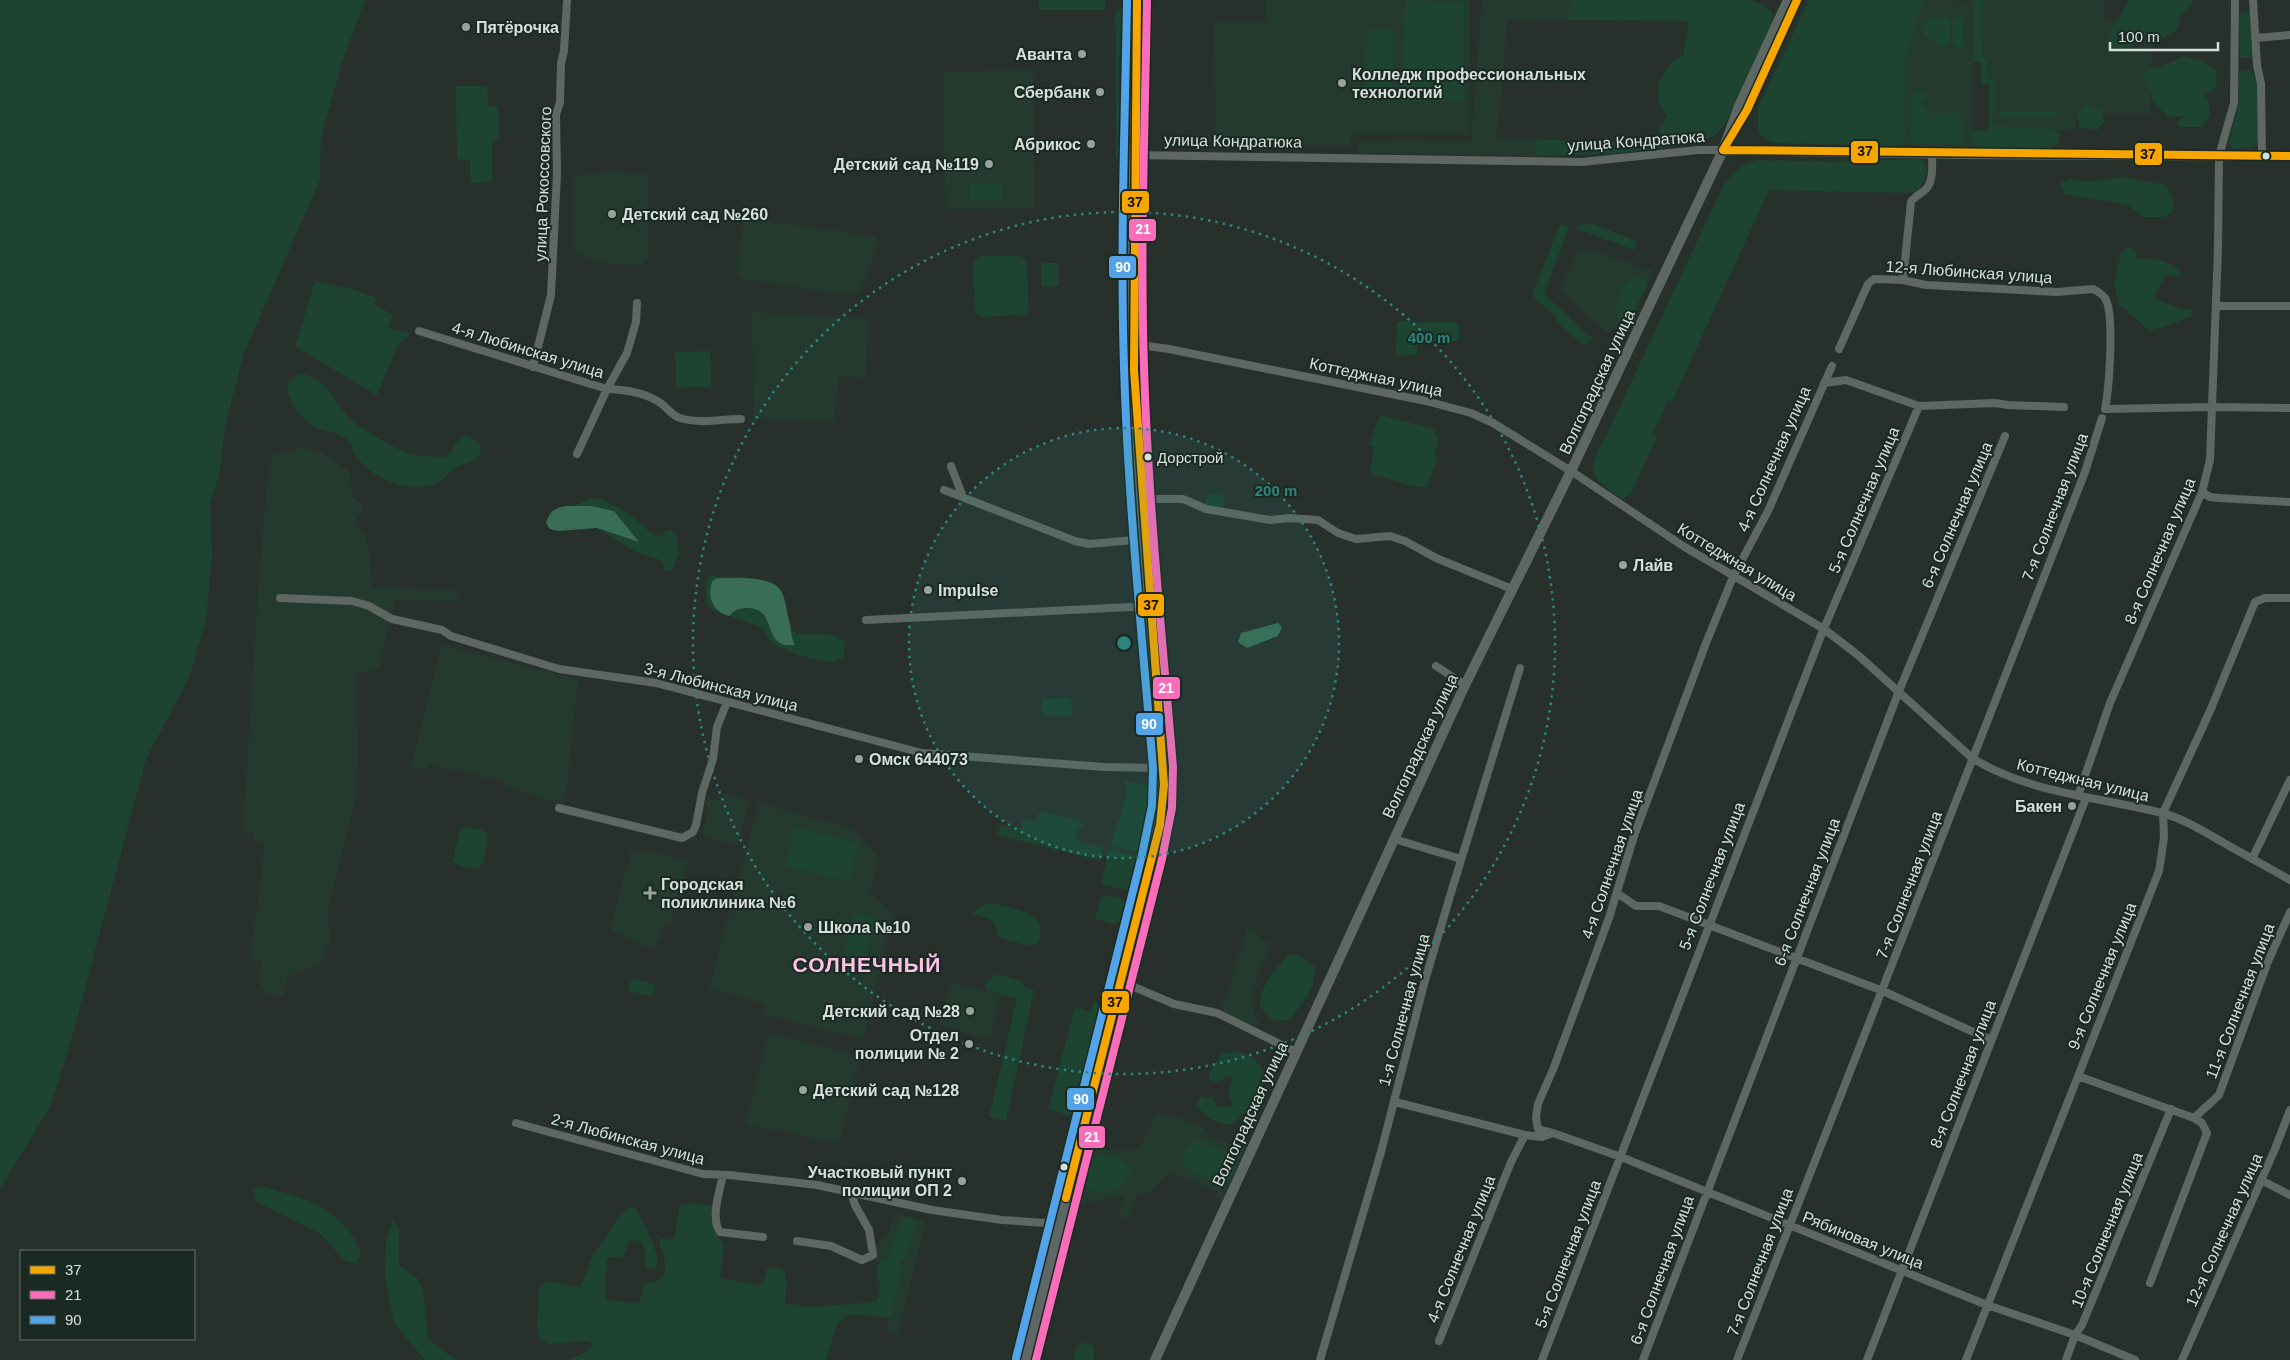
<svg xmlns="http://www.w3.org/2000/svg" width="2290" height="1360" viewBox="0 0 2290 1360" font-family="Helvetica,sans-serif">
<rect width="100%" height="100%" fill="#28302c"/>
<path fill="#253a2f" d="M1266,0H1470L1469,135H1351L1350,146L1216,144L1214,22H1266Z
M1482,0H1569L1568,20L1507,21L1503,79L1496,138L1535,139V156L1358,153V141L1471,142Z
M1924,0L1974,1L1972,131L1973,142L1981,149L1896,146H1898L1907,50Z
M1982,0H2104V19L2153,20L2150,114H2082L2076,118L2075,130L1992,128L1993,79L1987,74V60L1982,54Z
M1033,70L1035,208L945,209L943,72Z
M613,171L648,175L649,259L640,265L599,263L575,252V176Z
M745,218L878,237L876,251L859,294L836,293L737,278V251Z
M1578,250L1597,252L1642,267V272L1655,267L1622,341L1614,327L1610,333L1604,331L1561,289Z
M752,312L869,319L865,379L839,375L834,422L754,419Z
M300,447L323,453L350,472L352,497L357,499L363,506V511L357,519V528L364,531L369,550L372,587L457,591V601L395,600L379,669L356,674L358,743L357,792L327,913L331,939L320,964L288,977L283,996L267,995L261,986V961L250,958L262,873L264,842L253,840L254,833L243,830L259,578L267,486L273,456Z
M442,645L578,679L567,787L561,805L505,785V782L429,764L427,770L411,767Z
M724,793L749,800L738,845L702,836L708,810L704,809L707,798L722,801Z
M759,803L854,829L878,857L870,892L893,913L863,1040L762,1014L764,1003L709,989Z
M631,851H651L689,862L670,926L663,925L660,939L653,949L610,931Z
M1247,928L1256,931L1259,938L1272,944L1257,975L1251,996L1255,1017L1260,1025L1245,1023L1226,1015L1221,1006L1226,997Z
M951,982L1001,996L990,1039L939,1025Z
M768,1033L860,1056L839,1144L745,1124Z
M1159,1114L1173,1115L1204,1127L1210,1136L1230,1144L1240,1146L1249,1141L1221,1204L1216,1192L1175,1174H1170L1165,1176L1149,1192L1136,1196L1128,1219L1119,1217L1124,1200L1122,1197L1087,1202L1075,1209L1094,1133L1098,1143L1107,1149L1116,1151H1132L1138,1148L1145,1138L1155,1115Z
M897,1213L926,1222L897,1334L887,1332L900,1268L876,1261L874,1245L887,1236Z"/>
<path fill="#1d4331" d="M0,0H365L342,63L321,137L320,180L244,353L225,426L219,475L210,504L212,556L206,620L189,678L146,759L72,1037L51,1105L0,1189Z
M1039,0H1105V10H1039Z
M1405,0L1465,2L1463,102L1402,101Z
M1569,0H1751C1762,5 1772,7 1775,20L1725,124L1714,136L1685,145L1614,154L1535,156V139L1651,144L1662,135L1658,129L1667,116C1664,111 1660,106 1659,102C1654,84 1667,62 1683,55L1689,21L1568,20Z
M1809,0H1924L1905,60V138L1903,143L1896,146L1779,143L1771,142L1760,135L1758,128V107Z
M1973,0H1983L1982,55L1987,60V75L1994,81L1993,126L2053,129L2059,134C2059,141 2058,144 2052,148L1981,149L1973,142L1972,131L1989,129L1990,84H1982L1981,62H1973Z
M2129,0H2192V5L2181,14L2177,30L2161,40L2138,36L2127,52L2115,50L2108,38Z
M1130,4L1129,55H1119V82H1116L1115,11Z
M2249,12L2253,58H2240L2239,13Z
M1930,18H1950V45H1943V49L1924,34L1923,23Z
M1953,18H1960L1963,20V46L1961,49H1957L1956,45H1953Z
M1372,29H1389L1393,34L1392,87L1387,94L1370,93L1366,89L1367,35Z
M2184,56L2203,61L2216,70L2217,84L2212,91L2204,94C2213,106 2212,116 2202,127H2180L2177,124L2184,116L2169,117L2153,102L2151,93L2143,77L2148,69L2160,67Z
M1120,57H1129V158H1116V83H1120Z
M2247,70L2252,71L2257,83L2259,139L2254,147L2233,149L2230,145V139L2239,102V72Z
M456,86H487L488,106H498L499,140L492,141V182L470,183V160L457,159Z
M1917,91L1923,93L1927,97L1921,103L1931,113H1954V109C1965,117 1962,129 1962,141L1960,144H1911L1912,96Z
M2087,105L2100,110L2105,121L2097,130L2080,128L2077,113Z
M2002,111H2055L2058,115L2054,118L2002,117L1999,114Z
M1922,159L1927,167C1927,179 1922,189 1910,193L1769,190L1672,402H1668L1653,433L1657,437L1631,494L1621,499C1590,474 1584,475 1605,438L1725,182L1742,165L1757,160L1825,162Z
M2123,177L2166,185L2174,202L2173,212L2164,217H2144L2127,205L2064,194L2060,183L2070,179L2088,182Z
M970,183L1002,184V200H970Z
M1560,224L1569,227L1544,294L1592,338L1584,346L1556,321L1557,317L1535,299L1533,292Z
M1593,224L1637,241L1634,250L1577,229L1579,225Z
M2128,247L2135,250L2138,259C2150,257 2175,262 2182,273L2178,277L2165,275L2154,298L2183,310L2192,308V316L2164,327L2149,331L2119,304L2114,285L2121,252Z
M981,256H1020L1026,259L1029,308L1026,315L982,317L975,314L973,264L976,258Z
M1041,263H1058L1059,286L1041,287Z
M1636,277L1645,279L1646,287L1630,320L1624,322L1616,315C1614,302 1623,280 1636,277Z
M315,281L352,289L376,298L374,304L393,315L388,328L410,333L403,342L399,343L377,395C349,380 323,362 295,347Z
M1397,322H1456L1459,325V338L1457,341H1418L1417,355L1396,356Z
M710,351L711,387L676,388L675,352Z
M300,374C326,374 337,408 355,423C365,431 393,447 405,452C417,457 434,456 447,457L460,438L466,435L479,443L481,451L476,460C467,463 459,465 451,471C448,473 446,476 443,479C436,486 421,488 411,487C392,486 369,473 358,459C351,450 354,445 344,437C335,431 324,432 315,427C303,420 280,395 290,381C292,378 297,376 300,374Z
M1380,415L1435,429L1434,435L1439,437L1434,455L1438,457L1427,487H1417L1370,474L1374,447L1369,445Z
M1221,493L1224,497L1225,506L1223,508L1207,506L1205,503L1208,494Z
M589,499C593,499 598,498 601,499C607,500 636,519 642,524C648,530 651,536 661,536L667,530H672L676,535L679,554L672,571H665L661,560L638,553L597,528L638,541L614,511L574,506Z
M715,575L718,578L713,580C706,595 712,612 730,615L740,608H755L763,614L771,627L795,645L790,634L789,619L793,631L798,634H829L845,642L843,657L835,661H823L798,655L772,644L761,627L712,610L706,602V582L708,577Z
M1071,698L1072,715L1042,716V699Z
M1125,781L1159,787L1157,822L1149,854L1111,846L1126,797Z
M1040,812L1078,819L1084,827H1078L1075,840L1103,848L1101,861L998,835L1000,825L1021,830L1023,820L1034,821Z
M464,827L482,830L488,835L483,863L478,869L459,866L453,861L459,833Z
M795,827L859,843L849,882L785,866Z
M1109,849L1145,858L1137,893L1101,884Z
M1106,895L1134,902L1135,907L1132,919L1123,917L1121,923L1116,922V925L1095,919L1101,897Z
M993,903C1015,910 1050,911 1038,943L1028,946L998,937C994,916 991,919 972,914L980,906Z
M854,912L876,918L865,960L843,954Z
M1290,954H1296L1314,966C1318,988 1301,1003 1290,1020L1274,1021C1271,1018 1263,1011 1261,1007C1254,994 1281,961 1290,954Z
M995,975H1002L1023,982V987L1034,990L1006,1121L989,1117L1017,999L985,990L987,981Z
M634,979L653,984L655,987L653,996L631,992L629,990L631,980Z
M1094,1001L1107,1009V1017L1081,1113L1076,1117L1048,1110L1075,1007L1091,1012Z
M1236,1052C1250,1053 1268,1067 1264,1083C1263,1087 1259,1089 1257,1093C1252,1101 1255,1104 1247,1113L1242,1114L1233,1124C1219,1125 1201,1117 1197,1102L1201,1096L1208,1099L1213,1096L1214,1103L1220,1107L1231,1106L1232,1101L1228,1094L1233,1077L1227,1076C1221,1082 1219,1083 1210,1080L1208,1075L1222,1053Z
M1198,1140L1227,1151L1236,1159V1171L1228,1182H1215L1184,1168C1179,1157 1187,1142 1198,1140Z
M1096,1156C1108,1154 1125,1159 1130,1170C1129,1190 1102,1198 1087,1188L1084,1179L1087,1161Z
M264,1187C306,1199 344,1208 361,1253L356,1264L345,1261L320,1233L256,1201L253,1189Z
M690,1203L714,1206L715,1232L724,1244L720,1278L758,1285L763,1282L767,1269L777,1267L785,1271L787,1282L785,1303L810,1307L876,1302C883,1288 878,1280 876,1266L882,1261H888L894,1238L904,1217L917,1220L905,1261L900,1260L899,1265L902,1266L891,1318L849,1314L838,1322L826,1360H567L584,1353L592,1347L590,1341L550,1344L540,1340L537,1330L539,1288L546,1281L577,1287L581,1286L594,1252L603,1242L620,1214L628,1208H636C643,1223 660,1251 657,1267L648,1269L645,1267L646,1252L642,1242L630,1239L623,1258L609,1257L607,1259L605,1295L606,1300L638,1303L640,1301L644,1283C649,1282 655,1282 660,1280C671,1273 662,1251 659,1242L660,1238L672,1240L675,1237L680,1205Z
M393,1219L399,1229V1265L418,1279L423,1291L428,1339L456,1360H425L394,1323L385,1277L386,1241Z
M1081,1342L1094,1346V1360H1074L1076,1349Z"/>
<path fill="#3a6d55" d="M565,506H592L614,511L639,542L597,528L558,531L550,529L546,523C550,511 554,509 565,506Z
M718,578C733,578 767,576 778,587C785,594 786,607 788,616C791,627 790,635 795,645C790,645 784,646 780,643C765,633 773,608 747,608C739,608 735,610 729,616C712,612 706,595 713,580Z
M1278,623L1282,627L1278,636L1247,648L1238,642L1241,633Z"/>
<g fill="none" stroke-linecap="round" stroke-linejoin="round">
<path stroke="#5f6763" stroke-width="8" d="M2253,0L2257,65L2261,84L2262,156
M2255,38L2290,35
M1134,155L1582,162L1698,150H1723
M1903,280L1911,202C1915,196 1921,194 1926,189C1934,181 1932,164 1932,154
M2216,306H2290
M419,331L607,389C626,390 645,392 662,404C668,409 673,416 680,418C699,424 721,419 741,419
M1133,344L1169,349L1426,401L1471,413L1493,423L1571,471L1683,546L1824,629L1859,656L1972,758C2028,793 2099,797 2162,813C2181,818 2200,829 2217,839C2241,853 2266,866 2290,880
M1839,349L1868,284L1874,279L1903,280L1926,285L2057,292L2093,289C2097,291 2102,294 2105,298C2115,313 2109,389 2105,409L2213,407L2290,408
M533,367L551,295L557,174L556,115L560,102L561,63L564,51L567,0
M1824,383L1846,380L1919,406L1995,403L2008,405L2064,407
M577,454L607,389L627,353L636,322L637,303
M951,466L963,497
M944,490L1075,541L1089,544L1145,539
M2202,492L2210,497L2219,498L2290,502
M1142,499H1183L1206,509L1270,520L1289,518L1318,520L1338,533L1356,539L1390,536L1405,541L1436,558L1512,589
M280,598L352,601L369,606L392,619L442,630L451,636L559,669L656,683L922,753L1104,767L1163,768
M866,620L1151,606
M1436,666L1465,685
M2078,796L2110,703L2202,492L2210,460L2218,248L2219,156L2234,103L2235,0
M559,808L682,838L693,832L696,825L702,793L713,759L717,727L727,702
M1394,839L1461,859
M2252,859L2290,780
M1617,893L1636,906H1659L1883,991L1991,1040
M1120,981L1174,1004L1217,1013L1296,1052
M2078,1076L2194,1118
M1395,1102L1525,1135
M516,1123L703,1174L729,1175L817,1185L932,1210L1002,1220L1060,1224
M1553,1133L1621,1157L1987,1305L2075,1335L2135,1360
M723,1175C720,1190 710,1218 720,1232L763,1237
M2261,1180L2290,1195
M797,1241L831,1246L862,1260L873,1255L869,1230L855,1205L851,1192
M2150,1283L2207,1133L2202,1123L2194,1118L2219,1095L2267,964L2290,912
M1439,1341L1511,1162L1525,1135L1542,1137L1553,1133L1538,1129L1536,1117L1538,1104L1554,1067L1609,918L1634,836L1706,643L1733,577L1768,511L1832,366
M1320,1360L1381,1152L1424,984L1450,896L1520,668
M1542,1360L1822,633L1919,406
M1643,1360L1899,691L2005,436
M1737,1360L2085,472L2102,418
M1867,1360L2086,798
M1966,1360L2159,871L2164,838L2163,813L2210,711L2255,602L2265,598H2290
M2066,1360L2075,1335L2082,1325L2171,1109
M2182,1360L2275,1149L2290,1110"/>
<path stroke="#5e6763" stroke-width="10" d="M1735,130L1747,110L1797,0
M1723,150L1965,154L2290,156
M1026,1360L1152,857L1162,807L1163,768C1153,635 1138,501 1134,367C1130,245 1136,122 1137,0
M1155,1360L1465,685L1571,471L1723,150L1739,106L1788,0"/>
<g stroke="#1a2a22" stroke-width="11">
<path id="bus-1" d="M1723,150L2290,156
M1723,150L1747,110L1797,0
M1066,1198L1160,825L1164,785L1134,370L1137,0"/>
</g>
<g stroke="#1a2a22" stroke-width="11">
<path id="bus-2" d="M1036,1360L1162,859L1172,808L1173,767C1162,634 1148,501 1144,367C1140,245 1145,122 1147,0"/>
</g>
<g stroke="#1a2a22" stroke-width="11">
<path id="bus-3" d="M1016,1358L1142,855L1152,806L1153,768C1142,635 1128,501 1124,367C1120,245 1125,122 1127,0"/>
</g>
<use href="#bus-1" stroke="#f7a600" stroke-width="8"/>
<use href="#bus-2" stroke="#fb6dba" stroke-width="8"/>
<use href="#bus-3" stroke="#53a3e8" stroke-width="8"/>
</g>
<circle cx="1124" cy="643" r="215" fill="#2d867e" fill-opacity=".12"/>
<g fill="none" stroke="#2d867e" stroke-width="2.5" stroke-dasharray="2.5 5">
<circle cx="1124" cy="643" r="215"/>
<circle cx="1124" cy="643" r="431"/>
</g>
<g fill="#99a29d" stroke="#1a2a22" stroke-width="2">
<circle cx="466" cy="27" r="5"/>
<circle cx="1082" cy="54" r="5"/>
<circle cx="1342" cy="83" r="5"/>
<circle cx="1100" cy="92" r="5"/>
<circle cx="1091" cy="144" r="5"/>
<circle cx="989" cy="164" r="5"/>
<circle cx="612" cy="214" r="5"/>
<circle cx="1623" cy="565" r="5"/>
<circle cx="928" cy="590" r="5"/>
<circle cx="859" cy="759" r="5"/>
<circle cx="2072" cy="806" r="5"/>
<path d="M647.5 885.5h5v5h5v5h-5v5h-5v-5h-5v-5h5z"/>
<circle cx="808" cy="927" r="5"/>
<circle cx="970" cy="1011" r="5"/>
<circle cx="969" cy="1044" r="5"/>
<circle cx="803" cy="1090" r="5"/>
<circle cx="962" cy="1181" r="5"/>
</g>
<g fill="#d6e0da" stroke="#1a2a22" stroke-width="2">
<circle cx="2266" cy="156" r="4.5"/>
<circle cx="1148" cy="457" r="4.5"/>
<circle cx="1064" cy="1167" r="4.5"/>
</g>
<g text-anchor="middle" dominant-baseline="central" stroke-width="4" stroke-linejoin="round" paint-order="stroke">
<g font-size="15" fill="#d6e0da" stroke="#1a2a22" text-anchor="start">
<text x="1157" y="457">Дорстрой</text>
</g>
<g font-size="16" font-weight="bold" fill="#d6e0da" stroke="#1a2a22" text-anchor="start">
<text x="476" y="27">Пятёрочка</text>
<text x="1072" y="54" text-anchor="end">Аванта</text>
<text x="1352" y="74">Колледж профессиональных<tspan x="1352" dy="18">технологий</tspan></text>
<text x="1090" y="92" text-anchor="end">Сбербанк</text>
<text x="1081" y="144" text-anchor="end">Абрикос</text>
<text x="979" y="164" text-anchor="end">Детский сад №119</text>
<text x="622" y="214">Детский сад №260</text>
<text x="1633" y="565">Лайв</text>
<text x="938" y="590">Impulse</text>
<text x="869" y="759">Омск 644073</text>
<text x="2062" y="806" text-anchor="end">Бакен</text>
<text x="661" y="884">Городская<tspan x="661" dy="18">поликлиника №6</tspan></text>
<text x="818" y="927">Школа №10</text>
<text x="960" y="1011" text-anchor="end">Детский сад №28</text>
<text x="959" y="1035" text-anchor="end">Отдел<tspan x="959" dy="18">полиции № 2</tspan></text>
<text x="813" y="1090">Детский сад №128</text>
<text x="952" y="1172" text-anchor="end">Участковый пункт<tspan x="952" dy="18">полиции ОП 2</tspan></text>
</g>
<g font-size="16" fill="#d6e0da" stroke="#1a2a22">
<text transform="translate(1233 141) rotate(1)">улица Кондратюка</text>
<text transform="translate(1636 141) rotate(-4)">улица Кондратюка</text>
<text transform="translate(543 184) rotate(-88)">улица Рокоссовского</text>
<text transform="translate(1969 272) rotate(4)">12-я Любинская улица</text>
<text transform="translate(528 350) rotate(17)">4-я Любинская улица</text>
<text transform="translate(1376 377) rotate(12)">Коттеджная улица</text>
<text transform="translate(1597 382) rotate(-65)">Волгоградская улица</text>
<text transform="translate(1774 459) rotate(-66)">4-я Солнечная улица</text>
<text transform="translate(1864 500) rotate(-67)">5-я Солнечная улица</text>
<text transform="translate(2055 507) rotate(-69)">7-я Солнечная улица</text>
<text transform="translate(1957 515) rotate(-67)">6-я Солнечная улица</text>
<text transform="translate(2160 551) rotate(-67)">8-я Солнечная улица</text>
<text transform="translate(1737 562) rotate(31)">Коттеджная улица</text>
<text transform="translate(721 687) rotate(14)">3-я Любинская улица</text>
<text transform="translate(1420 746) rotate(-65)">Волгоградская улица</text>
<text transform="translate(2083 780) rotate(14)">Коттеджная улица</text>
<text transform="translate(1612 864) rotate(-71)">4-я Солнечная улица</text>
<text transform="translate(1712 876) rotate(-69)">5-я Солнечная улица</text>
<text transform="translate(1909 885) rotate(-69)">7-я Солнечная улица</text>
<text transform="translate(1807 892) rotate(-69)">6-я Солнечная улица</text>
<text transform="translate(2102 976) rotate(-68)">9-я Солнечная улица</text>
<text transform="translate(2240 1001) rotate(-69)">11-я Солнечная улица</text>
<text transform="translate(1404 1010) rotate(-75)">1-я Солнечная улица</text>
<text transform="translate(1963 1074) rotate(-69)">8-я Солнечная улица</text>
<text transform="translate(1250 1114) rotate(-65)">Волгоградская улица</text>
<text transform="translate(628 1139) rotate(15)">2-я Любинская улица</text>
<text transform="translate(2107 1230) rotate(-68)">10-я Солнечная улица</text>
<text transform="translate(2224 1230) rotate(-66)">12-я Солнечная улица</text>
<text transform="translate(1863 1240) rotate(22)">Рябиновая улица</text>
<text transform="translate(1461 1249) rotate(-68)">4-я Солнечная улица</text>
<text transform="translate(1568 1254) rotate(-69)">5-я Солнечная улица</text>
<text transform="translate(1760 1262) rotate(-69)">7-я Солнечная улица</text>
<text transform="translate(1662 1270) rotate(-70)">6-я Солнечная улица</text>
</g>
<g font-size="21" font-weight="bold" letter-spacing="1" fill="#fdc3e6" stroke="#1a2a22">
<text x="867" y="964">СОЛНЕЧНЫЙ</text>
</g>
</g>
<circle cx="1124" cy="643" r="8" fill="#2d867e" stroke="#1a2a22" stroke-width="2.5"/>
<g font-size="15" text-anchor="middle" font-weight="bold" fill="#2d867e" stroke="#1a2a22" stroke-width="4" stroke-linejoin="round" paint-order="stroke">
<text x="1429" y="343">400 m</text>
<text x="1276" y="496">200 m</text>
</g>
<g stroke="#1a2a22" stroke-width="2">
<rect x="1850" y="140" width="29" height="24" rx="5" fill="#f7a600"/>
<rect x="2134" y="142" width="29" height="24" rx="5" fill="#f7a600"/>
<rect x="1121" y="190" width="29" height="24" rx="5" fill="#f7a600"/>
<rect x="1128" y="218" width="29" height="24" rx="5" fill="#fb6dba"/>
<rect x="1108" y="255" width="29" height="24" rx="5" fill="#53a3e8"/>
<rect x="1137" y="593" width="28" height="24" rx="5" fill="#f7a600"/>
<rect x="1152" y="676" width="29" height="24" rx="5" fill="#fb6dba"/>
<rect x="1135" y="712" width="29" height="24" rx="5" fill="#53a3e8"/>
<rect x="1101" y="990" width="29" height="24" rx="5" fill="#f7a600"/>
<rect x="1066" y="1087" width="29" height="24" rx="5" fill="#53a3e8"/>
<rect x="1078" y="1125" width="28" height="24" rx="5" fill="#fb6dba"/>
</g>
<g font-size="14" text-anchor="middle" font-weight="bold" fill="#fff">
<text x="1143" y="234">21</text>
<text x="1123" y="272">90</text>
<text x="1166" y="693">21</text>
<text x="1149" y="729">90</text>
<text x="1081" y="1104">90</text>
<text x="1092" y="1142">21</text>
</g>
<g font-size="14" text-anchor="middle" font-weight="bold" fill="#111">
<text x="1865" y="156">37</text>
<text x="2148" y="159">37</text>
<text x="1135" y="207">37</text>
<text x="1151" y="610">37</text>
<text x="1115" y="1007">37</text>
</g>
<rect x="20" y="1250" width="175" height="90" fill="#1a2a22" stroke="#65736c"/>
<rect x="30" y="1266" width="25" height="8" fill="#f7a600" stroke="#65736c"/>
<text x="65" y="1275" font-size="15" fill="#d6e0da">37</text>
<rect x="30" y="1291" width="25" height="8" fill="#fb6dba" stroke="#65736c"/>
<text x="65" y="1300" font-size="15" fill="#d6e0da">21</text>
<rect x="30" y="1316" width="25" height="8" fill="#53a3e8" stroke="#65736c"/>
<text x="65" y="1325" font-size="15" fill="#d6e0da">90</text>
<path d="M2110 42v8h108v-8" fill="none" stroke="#d6e0da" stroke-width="2.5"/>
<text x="2118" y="42" font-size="15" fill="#d6e0da" stroke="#1a2a22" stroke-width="4" paint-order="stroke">100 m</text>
</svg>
